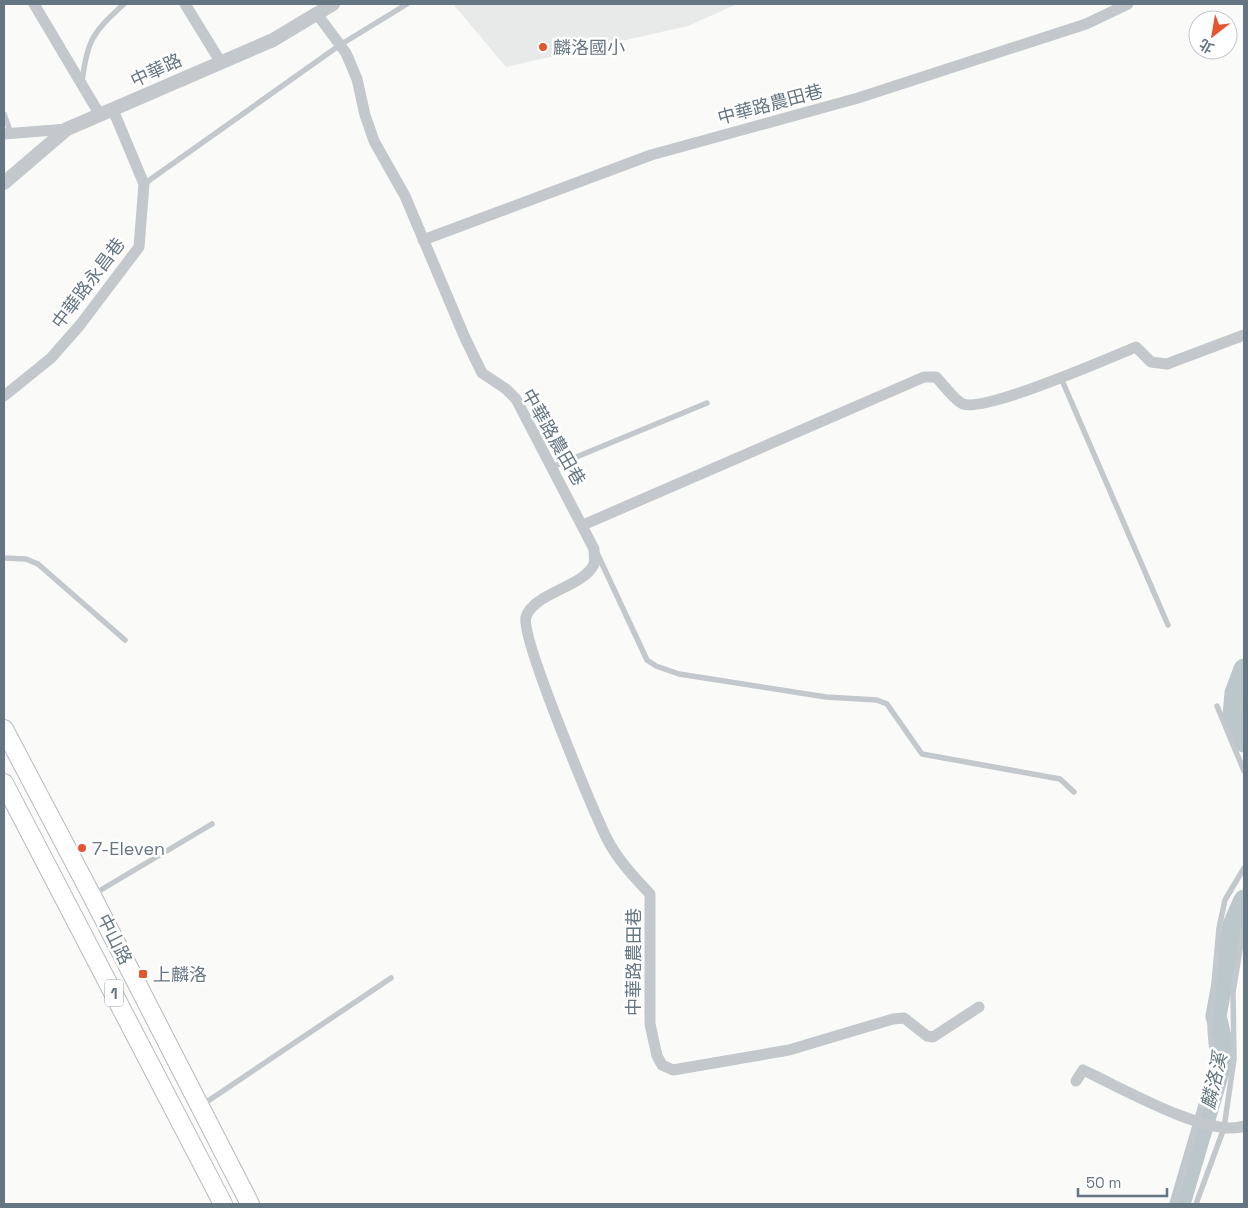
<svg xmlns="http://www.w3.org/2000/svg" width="1248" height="1208" viewBox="0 0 1248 1208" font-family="'Space Grotesk','Noto Sans TC',sans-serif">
<rect width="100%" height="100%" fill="#fafaf8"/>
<path fill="#e8e9e9" d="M453,4H737L688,26L506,67Z"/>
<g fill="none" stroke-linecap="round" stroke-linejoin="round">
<path stroke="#bbc7cb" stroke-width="21" d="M1244,669L1235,693L1233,716L1244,742
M1180,1204L1221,1065L1224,1049L1216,1016L1233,925L1244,900"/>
<g stroke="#b5babe" stroke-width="20">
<path id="primary" d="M4,729L92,896L250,1204
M4,783L223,1204"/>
</g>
<path stroke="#c3c8cc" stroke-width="5.5" d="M82,82C87,40 93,32 124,4
M4,114L11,134
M144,184L340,45L407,4
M1061,378L1168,625
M552,467L707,403
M597,553L647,660L656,666L679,674L826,697L877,700L887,704L922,754L1060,779L1074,792
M4,558L26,559L38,564L125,640
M1244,697V708
M1217,706L1244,771
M94,894L212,824
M202,1105L391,978
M1175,1204L1213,1062L1210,1029L1219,928L1225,900L1244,868
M1196,1204L1224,1128L1234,1059L1233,992L1244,926"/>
<path stroke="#c3c8cc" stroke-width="11" d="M34,4L100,115
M185,4L220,61
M317,14L346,53L357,79L365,115L374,141L405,196L465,338L482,373L506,389L516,399L594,549C594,554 595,560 594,564C584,587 533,593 526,617C520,637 593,809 606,837C617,859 633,876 650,894V1024L657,1056L662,1065L673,1070L789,1050L893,1019L904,1018L927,1036L933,1037L979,1007
M4,134L67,129
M423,240L651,155L858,98L1086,24L1128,4
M4,396L51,358L80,325L139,247L144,184L113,110
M583,525L924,377H936C943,384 954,400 963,404C986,412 1107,359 1136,347L1151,362L1167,364L1244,335
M1076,1081L1083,1070C1118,1086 1210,1139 1244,1126"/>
<path stroke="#c3c8cc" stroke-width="14" d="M4,183L67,129L273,40L333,4"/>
<use href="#primary" stroke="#fff" stroke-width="18"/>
</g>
<g fill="#e4572e" stroke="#fff" stroke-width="2">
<circle cx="543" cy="47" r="5"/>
<circle cx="82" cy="848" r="5"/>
<rect x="138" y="969" width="10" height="10" rx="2.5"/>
</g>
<g text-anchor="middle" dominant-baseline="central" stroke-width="5" stroke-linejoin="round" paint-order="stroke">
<rect fill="#fff" stroke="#939fa8" stroke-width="1" x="105" y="979.5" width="18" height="27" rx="4"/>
<g font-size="16" font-weight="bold" fill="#657683">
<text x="114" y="993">1</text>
</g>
<g font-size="18" fill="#657683" stroke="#fff" text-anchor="start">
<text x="553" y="47">麟洛國小</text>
<text x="92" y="848">7-Eleven</text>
<text x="153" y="974">上麟洛</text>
</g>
<g font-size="18" fill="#657683" stroke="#fff">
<text transform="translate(156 70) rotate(-25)">中華路</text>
<text transform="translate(770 104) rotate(-15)">中華路農田巷</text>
<text transform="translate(88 283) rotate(-53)">中華路永昌巷</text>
<text transform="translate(554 437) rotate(60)">中華路農田巷</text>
<text transform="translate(115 939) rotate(63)">中山路</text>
<text transform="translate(633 962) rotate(-90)">中華路農田巷</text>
</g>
<g font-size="19" font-style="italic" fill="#60757c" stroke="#fff">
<text transform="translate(1214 1081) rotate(-77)">麟洛溪</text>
</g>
</g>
<rect width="1248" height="1208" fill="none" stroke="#657683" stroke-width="10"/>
<g transform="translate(1213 35) rotate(211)"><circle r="24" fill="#ffffff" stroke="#c1c8cd"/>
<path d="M0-4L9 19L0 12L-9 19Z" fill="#e4572e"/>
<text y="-8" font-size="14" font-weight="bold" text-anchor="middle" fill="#657683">北</text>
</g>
<path d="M1078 1188v8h89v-8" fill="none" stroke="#657683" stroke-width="2.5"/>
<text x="1086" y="1188" font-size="15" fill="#657683" stroke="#ffffff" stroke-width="4" paint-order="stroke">50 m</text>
</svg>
